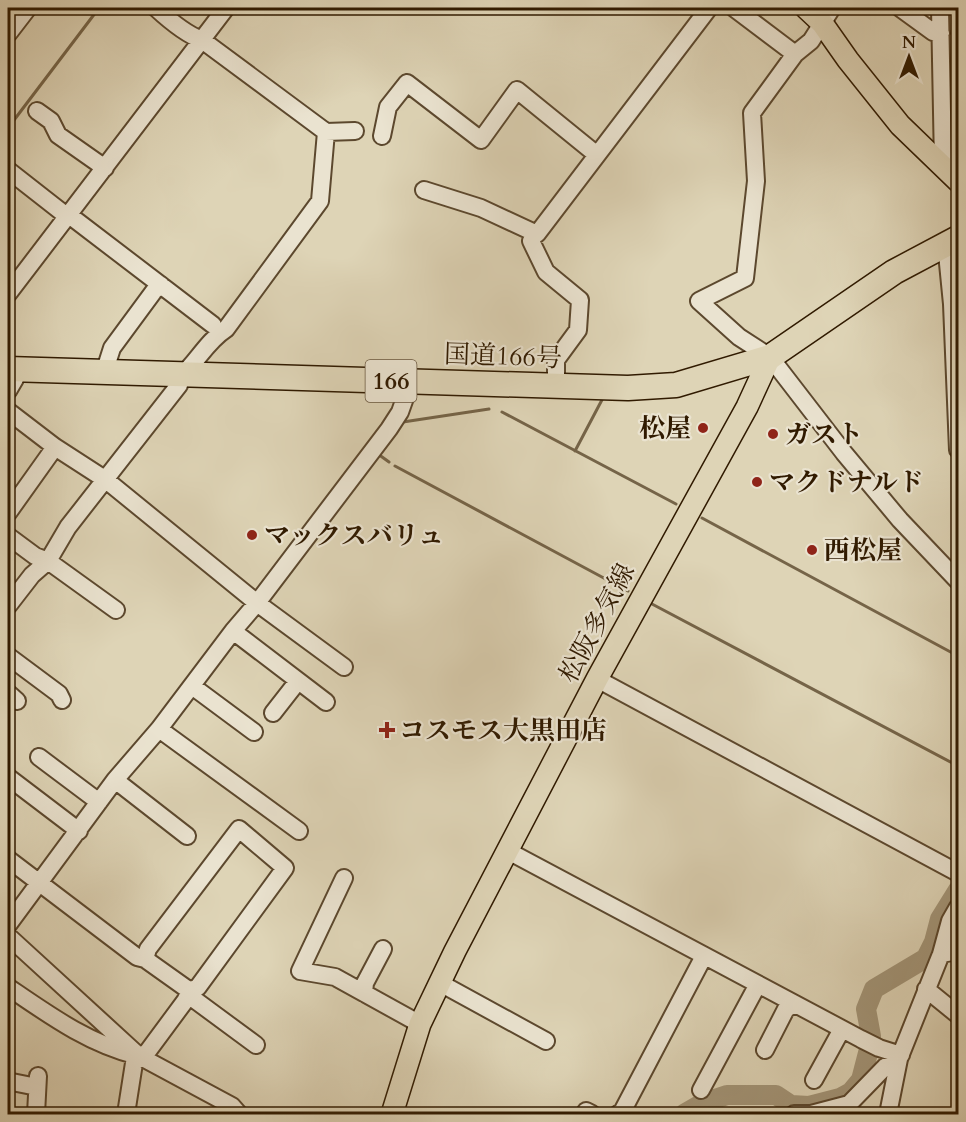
<svg xmlns="http://www.w3.org/2000/svg" width="966" height="1122" viewBox="0 0 966 1122" font-family="Cardo,'Noto Serif JP',serif">
<rect width="100%" height="100%" fill="#ded4b6"/>
<filter id="stains"><feTurbulence type="fractalNoise" baseFrequency=".00333" numOctaves="4"/><feColorMatrix values="0 0 0 0 .2 0 0 0 0 .09 0 0 0 0 .02 0 0 0 .5 -.17"/></filter>
<radialGradient id="worn" r=".72"><stop offset=".6" stop-color="#630" stop-opacity="0"/><stop offset="1" stop-color="#630" stop-opacity=".3"/></radialGradient>
<g fill="none" stroke-linecap="round" stroke-linejoin="round">
<path stroke="#756448" stroke-width="3" d="M109,8L118,11
M8,128L99,8
M502,412L676,504
M403,422L489,409
M575,451L604,396
M378,454L389,462
M395,466L628,591
M702,518L958,656
M652,604L958,766"/>
<path stroke="#a39578" stroke-width="20" d="M684,1114L703,1103L727,1095H776L791,1105L809,1106L840,1098L851,1092L861,1080L869,1049L871,1036L866,1009L874,989L926,958L934,942L940,919L958,890"/>
<g stroke="#5c482e" stroke-width="20">
<path id="minor" d="M156,8C169,20 185,34 202,40L326,132L355,131
M734,8L795,54
M832,8L811,41L795,54L752,113L756,181L745,278L699,301L739,337L770,357L844,453L900,520L958,581
M900,8L933,32L941,33
M940,8L943,164
M8,34L28,8
M37,111L51,121L58,135L105,168
M382,136L388,107L407,83L481,140L517,90L597,155
M8,170L68,217
M424,190L481,208L537,234L709,8
M69,215L213,325
M531,241L546,272L580,300L578,330L556,360V386
M946,243L952,304L958,450
M8,294L226,8
M104,373L112,348L154,291L161,285
M8,391L15,379V369
M8,411L55,447L106,480L257,603L344,667
M8,513L55,447
M8,536L35,556L48,561L116,610
M8,606L32,575L48,561L68,527L179,385L181,376C197,362 207,341 226,329L320,201L326,132
M233,631L326,702
M8,656L59,694L62,700
M597,679L958,873
M192,686L254,732
M8,693L17,701
M273,713L298,681
M159,729L299,831
M39,757L99,802
M8,777L79,831
M115,780L187,836
M508,851L861,1039L879,1048L901,1055
M8,859L137,957L145,959L190,991L185,1001L148,1051L134,1063L126,1114
M344,878L300,971L335,977L420,1024
M8,925L115,780L159,729L233,631L257,603L389,429L400,412L411,381
M8,936L139,1056L232,1106L239,1114
M941,954L958,951
M145,959L148,949L239,829L285,868L198,987L190,991L195,1000L256,1045
M440,983L546,1041
M8,987C49,1015 89,1044 138,1056
M926,989L958,1015
M364,993L365,983L383,949
M765,1050L786,1009L795,1004
M814,1080L842,1029
M12,1082L37,1087
M701,1090L758,984
M586,1111L592,1114
M36,1114L38,1076
M618,1114L622,1112L704,956
M794,1114H811L849,1104L885,1067L899,1059
M888,1114L899,1059L941,954L950,921L958,907"/>
</g>
<g stroke="#301a00" stroke-width="24">
<path id="major" d="M806,8L822,23L848,60L900,125L958,181
M392,1114L420,1024L455,951L597,679L747,407L770,357"/>
</g>
<g stroke="#301a00" stroke-width="27">
<path id="highway" d="M8,369L628,388L676,385L770,357L894,272L958,238"/>
</g>
<use href="#minor" stroke="#eae3d0" stroke-width="16"/>
<use href="#major" stroke="#ded4b6" stroke-width="21"/>
<use href="#highway" stroke="#ded4b6" stroke-width="24"/>
</g>
<g fill="#8f2418" stroke="#eae3d0" stroke-width="2">
<circle cx="703" cy="428" r="6"/>
<circle cx="773" cy="434" r="6"/>
<circle cx="757" cy="482" r="6"/>
<circle cx="252" cy="535" r="6"/>
<circle cx="812" cy="550" r="6"/>
<path d="M384 721h6v6h6v6h-6v6h-6v-6h-6v-6h6z"/>
</g>
<g text-anchor="middle" dominant-baseline="central" stroke-width="4.5" stroke-linejoin="round" paint-order="stroke">
<rect fill="#eae3d0" stroke="#68563e" stroke-width="1.5" x="365.5" y="360" width="51" height="42" rx="4.5"/>
<g font-size="24" font-weight="bold" fill="#301a00">
<text x="391" y="381">166</text>
</g>
<g font-size="26" fill="#301a00" stroke="#eae3d0">
<text transform="translate(503 356) rotate(2)">国道166号</text>
<text transform="translate(597 623) rotate(-62)">松阪多気線</text>
</g>
<g font-size="26" font-weight="bold" fill="#301a00" stroke="#eae3d0" text-anchor="start">
<text x="691" y="428" text-anchor="end">松屋</text>
<text x="785" y="434">ガスト</text>
<text x="769" y="482">マクドナルド</text>
<text x="264" y="535">マックスバリュ</text>
<text x="824" y="550">西松屋</text>
<text x="399" y="730">コスモス大黒田店</text>
</g>
</g>
<rect width="966" height="1122" fill="none" stroke="#ded4b6" stroke-width="30"/>
<rect x="9" y="9" width="948" height="1104" fill="none" stroke="#301a00" stroke-width="3"/>
<rect x="15" y="15" width="936" height="1092" fill="none" stroke="#301a00" stroke-width="1.5"/>
<g transform="translate(909 57)" stroke="#eae3d0" stroke-width="4.5" paint-order="stroke">
<path d="M0-4.5L10 22L0 15L-10 22Z" fill="#301a00"/>
<text y="-9" font-size="16" font-weight="bold" text-anchor="middle" fill="#301a00">N</text>
</g>
<rect width="100%" height="100%" filter="url(#stains)"/>
<rect width="100%" height="100%" fill="url(#worn)"/>
</svg>
